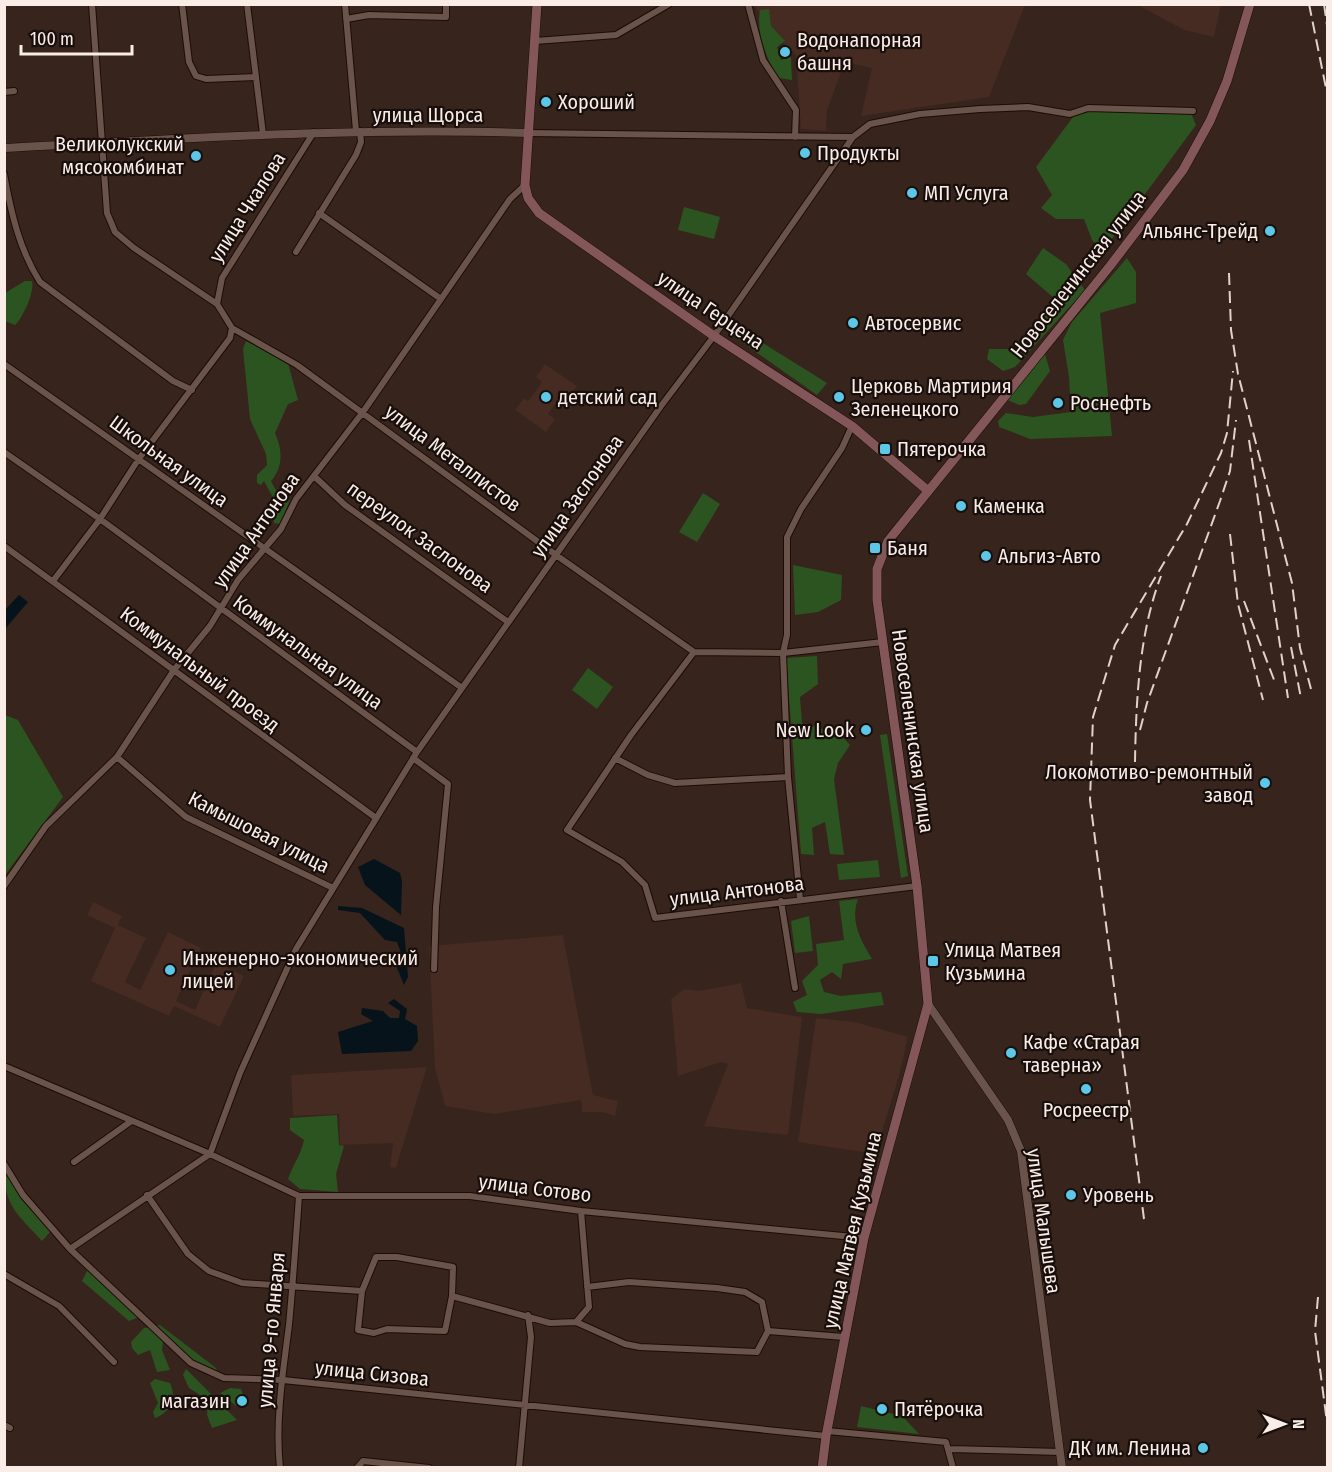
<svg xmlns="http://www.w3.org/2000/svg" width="1332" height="1472" viewBox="0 0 1332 1472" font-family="'Fira Sans Condensed',sans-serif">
<rect width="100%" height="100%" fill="#37241c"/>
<path fill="#452b21" d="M754,5H1025L989,97L861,116L872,68L845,62L827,110L826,131L801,129L796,55L771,32Z
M1138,5H1221L1214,37L1184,30Z
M545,364L577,386L566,400L561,396L548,414L555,419L546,432L515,410L524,398L528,401L542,382L536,377Z
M93,902L122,916L118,925L146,938L125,982L140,990L168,932L201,948L176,1001L195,1010L216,963L244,976L220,1027L174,1006L169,1016L91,981L115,928L87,915Z
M563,935L593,1095L618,1101L615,1116L603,1112H582L581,1100L494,1114L445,1106L435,1067L429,946Z
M741,983L747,1008L802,1017L788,1135L704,1126L728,1064L721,1062L678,1076L671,999L684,989L699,991Z
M816,1018L855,1022L908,1037L899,1076L875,1154L798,1142Z
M427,1067L396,1168L390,1167L393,1143L340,1145L339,1114L293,1116L291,1075Z"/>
<path fill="#2c5420" d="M769,9L771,26L785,41L777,47L781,60L791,57L792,80L779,78C766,59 756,33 760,10Z
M1089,111L1191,113L1196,125L1103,251L1092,240L1084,219H1056L1041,208L1052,195L1036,167L1073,117Z
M684,207L720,217L714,239L678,230Z
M1043,248L1066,264L1085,290L1015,367L1003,371L987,359L989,349H1020L1054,298L1026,274Z
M1127,258L1136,272V303L1100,313L1112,436L1030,439L999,427L998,421L1006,413L1033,417L1071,412L1069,377L1063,340L1072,322Z
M25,281H32C35,291 23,318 15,325L5,321V293Z
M731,323L827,383L817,395L726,331Z
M246,341L288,363L298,400L288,404L275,433C283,450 283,467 271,481L275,489L290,500L280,524L274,523L272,506L275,501L264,481L261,485L257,483V475L267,465L266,454L250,419L243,349Z
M1044,351L1050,371L1026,404L1019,405L1005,399Z
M703,493L720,504L697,542L679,532Z
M793,565L842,575L841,600L818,612L795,615Z
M817,656L818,684L800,697L802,723L840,734L850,745L838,763L834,779L844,855L830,854L825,822L812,828L814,855L801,854L786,658Z
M588,668L613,687L597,709L572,690Z
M5,715L18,720L63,797L5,875Z
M887,734L908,876L901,878L880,735Z
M878,860L880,877L839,880L837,864Z
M858,899C850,921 860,939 872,959L843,964L841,979L832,972L820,980L824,992L841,996L881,992L884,1005L821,1014L797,1012L793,1002L807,995L802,981L818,965L816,944L844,940L839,901Z
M809,916L813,951L795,953L791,921Z
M337,1115L339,1145L344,1146L336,1174L338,1192L300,1189L288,1179C293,1164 301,1155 304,1140L290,1130V1118Z
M4,1171L28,1206L51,1231L42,1241C18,1214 5,1208 4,1171Z
M88,1269L139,1317L129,1321L82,1281Z
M160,1325L216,1368L217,1371L195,1364L163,1342L162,1350L170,1370L157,1372L150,1350L138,1355L132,1348L131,1342L144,1328Z
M186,1369L237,1420L212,1428L207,1415L208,1400L189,1388L183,1375Z
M155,1379L170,1383C177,1398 171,1412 155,1418L153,1412L158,1403L150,1383Z
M230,1388L241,1389L244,1397L236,1406L220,1393Z
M861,1406L902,1416L919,1434L857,1427Z"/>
<path fill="#06131a" d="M19,595L28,602L5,629V610Z
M374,859L400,873L402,881L401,915L365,885L358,867Z
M338,906L362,908L404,928L408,977L404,985L397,968L403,958L397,942L385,940L360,913L338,910Z
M394,999L407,1009L405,1019L417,1026L418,1041L411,1051L342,1054L338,1032L373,1021L361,1014L362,1008L383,1011L390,1018H399L400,1011L388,1003Z"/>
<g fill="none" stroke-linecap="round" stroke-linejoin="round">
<g stroke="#1d0c06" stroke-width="8">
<path id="minor" d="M92,4L107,213L115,232L134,248L217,304L232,328L297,365L556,555L694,652L783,653L883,642
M182,4L189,62L196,76L206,79L256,77
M247,4L263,134
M345,4L356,131
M748,4L763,60L796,110L795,137
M346,19L369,15L446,17V4
M535,41L616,35L669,4
M4,92L14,91
M528,133L853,137
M4,174C11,212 19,249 40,282L173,381L192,390
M319,213L441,299
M296,252L356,155L361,142L360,131
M217,304L222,278L314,132
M4,364L462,688
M4,452L100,519L417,752
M314,476L345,505L508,622
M4,546L376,818
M53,581L100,519L138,460L230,338L232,328
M694,652L631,735L567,830L622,862L645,885L655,918L917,886
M117,757L186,817L333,888
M413,758L448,784L436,907L434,969
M615,758L648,775L675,783L788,777
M4,886L46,826L117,757L174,670L210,626L238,580L281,529L296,499L363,412L510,199L525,185
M800,899L788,777L783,653L787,635V537L801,509L842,448L852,426
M781,901L795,988
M4,1066L210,1154L299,1196H470L581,1211L864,1238
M74,1162L130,1122
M4,1164L23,1195L70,1249L191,1363L224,1378L283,1380L826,1436
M147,1195L188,1254L209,1271L242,1283L362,1291
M581,1211L589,1307L576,1322L625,1344L640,1347L757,1352L768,1331
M70,1249L210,1154L240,1073L296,949L417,752L661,406L714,336L853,137L870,124L920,114L980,109L1028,107L1070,114L1088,108L1193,111
M376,1257H397L453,1267L452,1296L445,1331L387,1329L374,1333L358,1330L362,1291Z
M4,1274L59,1306L114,1362
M587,1287L629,1282L717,1288L745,1292L762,1302L768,1331L844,1337
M452,1296L550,1323L576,1322
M4,1425L10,1428
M827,1431L946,1442L953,1468
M950,1449L1060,1452
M280,1468C275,1421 283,1372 289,1325C293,1282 296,1239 299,1196
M357,1468L363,1461L429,1468
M519,1468L531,1337L528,1315"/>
</g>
<g stroke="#1d0c06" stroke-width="9">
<path id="tertiary" d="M4,148C179,139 353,127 528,133
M928,1004L1008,1120L1021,1151L1062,1468"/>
</g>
<g stroke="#1d0c06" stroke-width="10">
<path id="secondary" d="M537,4L525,185L528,198L539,213L714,336L852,426L927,490
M822,1468L826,1436L864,1238L928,1004L917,886L877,600V569L888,541L1110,266L1183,170L1210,121L1227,81L1250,4"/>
</g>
<use href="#minor" stroke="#69534a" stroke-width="6"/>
<use href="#tertiary" stroke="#69534a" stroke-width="8"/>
<use href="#secondary" stroke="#835659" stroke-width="9"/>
<path stroke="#e1d2cd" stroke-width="2" stroke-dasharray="12 6" stroke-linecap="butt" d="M1309,4L1328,98
M1324,4L1328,32
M1229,273L1231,330L1238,374L1292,583L1300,648L1311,689
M1249,440L1288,698
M1230,534L1238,604L1263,700
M1244,601L1276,685
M1291,647L1301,698
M1140,730L1147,703L1220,501L1230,471L1236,420
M1135,762C1136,701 1139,633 1161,576
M1144,1219L1090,800L1093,717L1115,645L1187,524L1221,453L1227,433L1233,371
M1318,1297L1315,1331L1328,1430"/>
</g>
<g fill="#5dc7e8" stroke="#180f0c" stroke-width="2">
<circle cx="785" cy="52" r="6"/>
<circle cx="546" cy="102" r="6"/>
<circle cx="805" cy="153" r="6"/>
<circle cx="196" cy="156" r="6"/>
<circle cx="912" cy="193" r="6"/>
<circle cx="1270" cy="231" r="6"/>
<circle cx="853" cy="323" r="6"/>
<circle cx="546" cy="397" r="6"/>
<circle cx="839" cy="397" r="6"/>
<circle cx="1058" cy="403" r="6"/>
<rect x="879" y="443" width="12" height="12" rx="3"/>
<circle cx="961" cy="506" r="6"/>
<rect x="869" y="542" width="12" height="12" rx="3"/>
<circle cx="986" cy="556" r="6"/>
<circle cx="866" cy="730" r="6"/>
<circle cx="1265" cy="783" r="6"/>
<rect x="927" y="955" width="12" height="12" rx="3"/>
<circle cx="170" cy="970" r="6"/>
<circle cx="1011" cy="1053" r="6"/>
<circle cx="1086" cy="1089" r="6"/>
<circle cx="1071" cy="1195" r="6"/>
<circle cx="242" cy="1401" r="6"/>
<circle cx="882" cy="1409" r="6"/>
<circle cx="1203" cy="1448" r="6"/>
</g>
<g text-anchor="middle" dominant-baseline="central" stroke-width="4.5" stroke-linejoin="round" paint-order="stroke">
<g font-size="20" fill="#faece7" stroke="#180f0c" text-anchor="start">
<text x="797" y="40">Водонапорная<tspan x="797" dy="23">башня</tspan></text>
<text x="558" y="102">Хороший</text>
<text x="184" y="144" text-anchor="end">Великолукский<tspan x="184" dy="23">мясокомбинат</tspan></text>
<text x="817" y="153">Продукты</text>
<text x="924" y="193">МП Услуга</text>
<text x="1258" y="231" text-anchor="end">Альянс-Трейд</text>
<text x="865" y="323">Автосервис</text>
<text x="851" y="386">Церковь Мартирия<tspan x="851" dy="23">Зеленецкого</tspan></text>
<text x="558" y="397">детский сад</text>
<text x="1070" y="403">Роснефть</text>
<text x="897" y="449">Пятерочка</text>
<text x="973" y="506">Каменка</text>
<text x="887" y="548">Баня</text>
<text x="998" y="556">Альгиз-Авто</text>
<text x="854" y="730" text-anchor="end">New Look</text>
<text x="1253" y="772" text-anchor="end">Локомотиво-ремонтный<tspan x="1253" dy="23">завод</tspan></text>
<text x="945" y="950">Улица Матвея<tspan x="945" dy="23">Кузьмина</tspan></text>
<text x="182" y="958">Инженерно-экономический<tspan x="182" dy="23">лицей</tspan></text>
<text x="1023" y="1042">Кафе «Старая<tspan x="1023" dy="23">таверна»</tspan></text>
<text x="1086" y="1110" text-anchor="middle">Росреестр</text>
<text x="1083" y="1195">Уровень</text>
<text x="230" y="1401" text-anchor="end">магазин</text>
<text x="894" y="1409">Пятёрочка</text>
<text x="1191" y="1448" text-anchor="end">ДК им. Ленина</text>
</g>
<g font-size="20" fill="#faece7" stroke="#180f0c">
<text x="428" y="115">улица Щорса</text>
<text transform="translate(247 207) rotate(-58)">улица Чкалова</text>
<text transform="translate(1078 274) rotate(-52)">Новоселенинская улица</text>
<text transform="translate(711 310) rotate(34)">улица Герцена</text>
<text transform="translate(453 458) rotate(37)">улица Металлистов</text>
<text transform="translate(169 461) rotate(36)">Школьная улица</text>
<text transform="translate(577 496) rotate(-55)">улица Заслонова</text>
<text transform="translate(256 530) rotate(-55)">улица Антонова</text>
<text transform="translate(420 537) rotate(36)">переулок Заслонова</text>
<text transform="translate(308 652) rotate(36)">Коммунальная улица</text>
<text transform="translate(200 669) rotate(37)">Коммунальный проезд</text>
<text transform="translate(913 731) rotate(82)">Новоселенинская улица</text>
<text transform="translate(259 832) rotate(27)">Камышовая улица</text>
<text transform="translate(737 891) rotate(-7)">улица Антонова</text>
<text transform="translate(535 1188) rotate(7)">улица Сотово</text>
<text transform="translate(1044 1221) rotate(82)">улица Малышева</text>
<text transform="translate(852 1230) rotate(-77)">улица Матвея Кузьмина</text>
<text transform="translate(271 1330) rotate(-85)">улица 9-го Января</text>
<text transform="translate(372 1373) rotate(6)">улица Сизова</text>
</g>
</g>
<rect width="1332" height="1472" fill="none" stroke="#faece7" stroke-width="12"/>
<g transform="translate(1284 1424) rotate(90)" stroke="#180f0c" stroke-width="4.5" paint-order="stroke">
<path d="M0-4.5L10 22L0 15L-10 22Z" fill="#faece7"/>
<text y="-9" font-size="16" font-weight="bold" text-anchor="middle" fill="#faece7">N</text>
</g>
<path d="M21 45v9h111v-9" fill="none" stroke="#faece7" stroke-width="3"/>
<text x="30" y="45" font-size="18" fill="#faece7" stroke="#180f0c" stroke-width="4.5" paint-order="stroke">100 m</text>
</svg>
